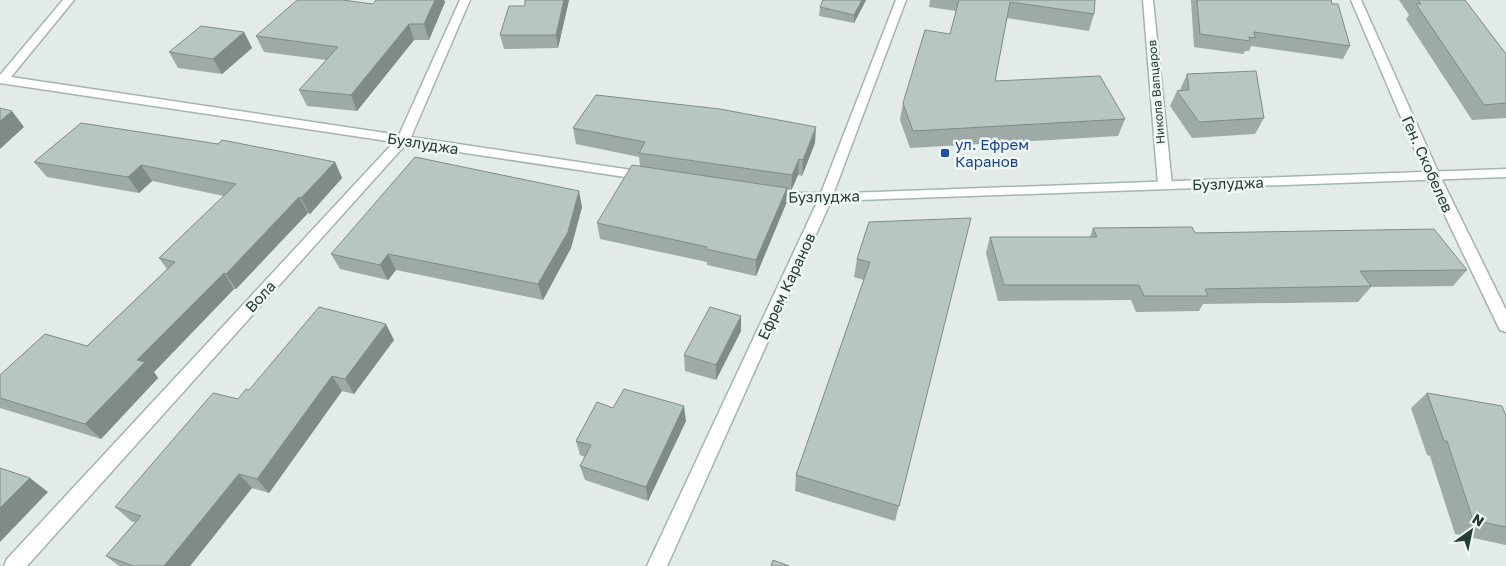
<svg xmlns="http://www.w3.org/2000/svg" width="1506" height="566" viewBox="0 0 1506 566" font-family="'Golos Text',sans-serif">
<rect width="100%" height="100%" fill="#e2ebe7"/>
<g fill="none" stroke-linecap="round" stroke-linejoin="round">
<g stroke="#a5b3ae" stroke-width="3">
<path id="street" d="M63,0H74L11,77L399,135L460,0H470L411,137L645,172L650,173L652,176L650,179L645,180L406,144L27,566H4L7,559L394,142L0,83V75Z
M896,0H906L831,200L791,203L762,197L760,194L762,191L767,189L791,193H821Z
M1143,0H1153L1172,185L1170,188H1160L1158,185Z
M1351,0H1361L1440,176L1506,310V332L1500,330L1498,326L1426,176Z"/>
</g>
<g stroke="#a1b7ae" stroke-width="3">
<path id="secondary" d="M1506,169V177L831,201L667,566H647L821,194Z"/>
</g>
<use href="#street" fill="#fff" fill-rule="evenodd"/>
<use href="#secondary" fill="#fff" fill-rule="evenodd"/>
</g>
<path fill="#9daaa5" d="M376,0H444L445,2L429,40H414L357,111L307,106L299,90L326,60L264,52L256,36L373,4Z
M569,0L558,48L504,49L500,35L525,6Z
M823,0H866L854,23L819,16L820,7Z
M930,0H1095L1094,14L1089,31L1007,18L995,81L1125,119L1118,136L910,148L900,120L903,103L950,34L956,11L929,7Z
M1191,0H1331L1350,46L1343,59L1251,46L1249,51H1245L1243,54L1194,47Z
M1399,0H1465L1506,54V118L1472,120L1406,19L1409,15Z
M244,32L252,48L222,74L178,68L169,52Z
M1187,74L1264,118L1255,134L1192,138L1170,106L1177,91L1180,90Z
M573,128L815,143L802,176L798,175L791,191L787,190L786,204L756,276L707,265V262L600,239L597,223L640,166L639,157L576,144Z
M34,162H335L342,178L310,214L308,213L236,289H234L154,372L158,378L101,439L0,408V375L87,346L167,269L159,258L224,196L152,181L139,193L47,177Z
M582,207L571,248L543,300L396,270L388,280L340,269L331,254Z
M869,222L899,506L895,521L795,491L796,475L864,280L854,277L857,259Z
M1093,228L1195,233L1467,270L1453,286L1371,287L1358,302L1203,304L1199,311L1136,312L1131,300L998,301L986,253L990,237H1090Z
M741,316V331L716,380L685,371L684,355Z
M394,340L354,394L342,391L269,493L252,488L190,566H119L106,556L135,522L131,521L115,507L249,390Z
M1427,393L1506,416V545L1455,534L1430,456L1427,455L1411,408Z
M613,408L686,421L648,501L585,480L580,466L585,457L580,455L576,441Z"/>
<path fill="#808b86" d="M435,0H444L445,2L429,40L424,24Z
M564,0H569L558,48L556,35Z
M862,0H866L854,23V15Z
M409,24L414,40L357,111L351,95Z
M244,32L252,48L222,74L213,59Z
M12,111L24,127L0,149V121Z
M816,127L815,143L802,176L803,160Z
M799,159L798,175L791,191L792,175Z
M335,162L342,178L310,214L301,198Z
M141,165L152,181L139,193L128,177Z
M787,188L786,204L756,276V260Z
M579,191L582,207L571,248L543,300L538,284Z
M299,197L308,213L236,289L226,274Z
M388,254L396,270L388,280L380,265Z
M224,273L234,289L154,372L158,378L101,439L85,424L137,360Z
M741,316V331L716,380V365Z
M386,324L394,340L354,394L345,379Z
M332,376L342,391L269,493L257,479Z
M684,406L686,421L648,501L646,487Z
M239,474L252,488L190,566H164Z
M30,478L48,492L0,542V508Z"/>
<path fill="#b7c6c0" stroke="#808b86" d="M297,0H342L373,4L376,0H435L424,24H409L351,95L299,90L338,47L256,36Z
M525,0H564L556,35H500L509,6H525Z
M823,0H862L854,15L820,7Z
M959,0H1095L1094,14L1010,2L995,81L1100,76L1125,119L913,131L903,103L925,30L950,34Z
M1197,0H1331L1332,4H1338L1350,46L1254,32L1255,38L1249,37L1250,41L1200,34Z
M1418,0H1465L1506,54V103L1484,105L1416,4H1421Z
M201,26L244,32L213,59L169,52Z
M1256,71L1264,118L1199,122L1177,91L1189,90L1187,74Z
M596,95L720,109L816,127L803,160L799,159L792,175L639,153L645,142L573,128Z
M0,108L12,111L0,121Z
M81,123L218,144L222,140L335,162L301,198L299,197L226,274L224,273L137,360L145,362L85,424L0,398V375L45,334L87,346L175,262L159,258L236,184L141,165L128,177L34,162Z
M415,157L579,191L568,232L538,284L388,254L380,265L331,254Z
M632,165L787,188L756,260L706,249L707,247L597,223Z
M971,218L899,506L796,475L870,262L857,259L869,222Z
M1192,227L1195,233L1434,229L1467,270L1360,271L1371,286L1205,289L1208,296H1144L1139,285H1004L990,237H1097L1093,228Z
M319,307L386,324L345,379L332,376L257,479L239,474L164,566H134L106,556L141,516L115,507L213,393L238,399L246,389L249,390Z
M710,307L741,316L716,365L684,355Z
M624,389L684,406L646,487L580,466L591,445L576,441L597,402L613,408Z
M1427,393L1502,406L1506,416V527L1473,520L1447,441H1444Z
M0,468L30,478L0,508Z
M773,560L789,566H771Z"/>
<rect fill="#1a4fb4" stroke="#f2f8f5" stroke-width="2" x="940" y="148" width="10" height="10" rx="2.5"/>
<g text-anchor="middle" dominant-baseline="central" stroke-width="5" stroke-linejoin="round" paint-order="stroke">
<g font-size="12" fill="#233c34" stroke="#f2f8f5">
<text transform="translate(1156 92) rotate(-95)">Никола Вапцаров</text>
</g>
<g font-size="15" fill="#233c34" stroke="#f2f8f5">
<text transform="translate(423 143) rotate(9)">Бузлуджа</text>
<text transform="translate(1428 164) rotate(66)">Ген. Скобелев</text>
<text transform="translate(1228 183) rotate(-2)">Бузлуджа</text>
<text transform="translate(824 196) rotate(-1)">Бузлуджа</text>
<text transform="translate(786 286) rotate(-65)">Ефрем Каранов</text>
<text transform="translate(260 296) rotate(-48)">Вола</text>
</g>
<g font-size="15" fill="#164399" stroke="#f2f8f5" text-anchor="start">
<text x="955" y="144">ул. Ефрем<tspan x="955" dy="17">Каранов</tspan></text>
</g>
</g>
<g transform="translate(1471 531) rotate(33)" stroke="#f2f8f5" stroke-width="4" paint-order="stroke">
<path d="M0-4L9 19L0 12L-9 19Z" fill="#233c34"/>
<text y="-8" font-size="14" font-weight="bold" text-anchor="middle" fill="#233c34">N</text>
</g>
</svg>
